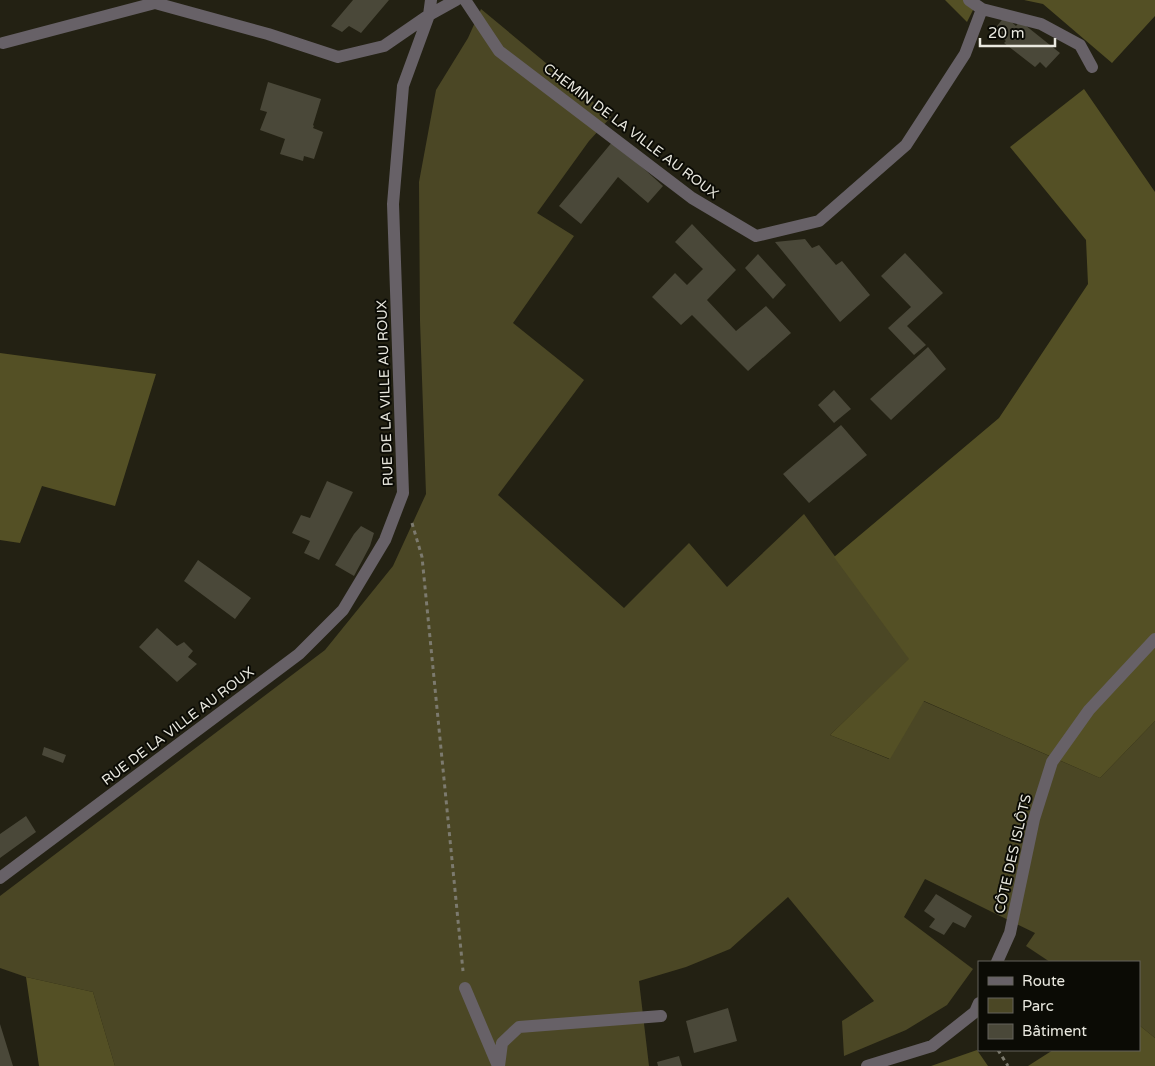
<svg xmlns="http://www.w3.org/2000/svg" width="1155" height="1066" viewBox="0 0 1155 1066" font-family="'Varela Round',sans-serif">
<rect width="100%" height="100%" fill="#232113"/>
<path fill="#4b4725" d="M481,9L611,117L589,141L537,213L574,236L513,323L584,380L498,495L624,608L689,543L727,587L804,514L910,659L830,735L889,759L923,701L1100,778L1155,721V1038L1139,1025V962H1050L1026,946L1035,933L925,879L904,917L973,969L947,1005L906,1030L844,1056L842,1021L874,1001L788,897L730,949L686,967L639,981L649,1066H115L93,992L26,977L0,968V896L325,650L393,566L426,494L420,321L419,182L436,90L468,38Z"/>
<path fill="#545025" d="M945,0H978L967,22Z
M1024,0H1155V16L1112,63L1043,4Z
M1084,89L1155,192V721L1100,778L924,701L890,759L830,735L909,659L834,557L999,418L1088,284L1086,240L1010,147Z
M0,353L156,374L115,506L42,486L20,543L0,540Z
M26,977L93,992L115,1066H39Z
M1139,1025L1155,1038V1066H1028L1053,1050H1139Z
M977,1050L988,1066H931Z"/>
<path fill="#4a4839" d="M353,0H389L361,33L349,26L342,32L331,26Z
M1005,16L1016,26L1020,21L1060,53L1046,68L1040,62L1035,67L1004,43L1006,41L993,31Z
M268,82L321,99L313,125L314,126L313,128L323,132L314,159L304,156L303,161L280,154L285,139L260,130L267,112L260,110Z
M613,141L663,186L648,203L618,177L581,224L559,206Z
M692,224L736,270L707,300L736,331L766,306L791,333L748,371L692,315L681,325L652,297L675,273L687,285L703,269L675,242Z
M805,239L812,248L819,245L836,265L842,261L870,295L840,322L775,242Z
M905,253L943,293L907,326L926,345L914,355L888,328L911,307L881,276Z
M758,254L786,285L773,299L745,268Z
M928,347L946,369L891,420L870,399Z
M834,390L851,409L834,423L818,405Z
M841,425L867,455L809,503L783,474Z
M327,481L353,492L319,560L304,553L310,541L292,533L301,515L310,518Z
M361,526L374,533L370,546L354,576L335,565L354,534Z
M198,560L251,598L235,619L184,581Z
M157,628L177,646L184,642L193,651L188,657L197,664L177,682L139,647Z
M44,747L66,755L63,763L42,755Z
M26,816L36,832L0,858V834Z
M936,894L972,916L965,928L953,922L944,935L929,927L935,919L924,911Z
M728,1008L737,1041L694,1053L686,1021Z
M0,1024L13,1066H0Z
M679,1056L682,1066H658L657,1062Z"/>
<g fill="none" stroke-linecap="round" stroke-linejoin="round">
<path stroke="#7c7a6e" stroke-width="3" stroke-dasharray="4 4" stroke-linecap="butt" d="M412,523L422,557L463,971
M998,1050L1008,1066"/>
<path stroke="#676167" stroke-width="12" d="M465,0L499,51L692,198L756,236L819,221L906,145L965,54L982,9L969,0
M982,9L1041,24L1080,45L1092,67
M3,43L155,3L268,34L338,57L384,46L429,15L456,0
M0,878L299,654L343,610L385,540L403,493L393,204L403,86L429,15L431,0
M997,962L1010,933L1034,819L1052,762L1089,710L1155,639
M465,988L498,1066
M499,1066L502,1043L519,1027L661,1016
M867,1066L932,1046L975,1012L979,1003"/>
</g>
<g text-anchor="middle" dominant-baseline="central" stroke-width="4" stroke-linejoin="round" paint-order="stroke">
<g font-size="14" fill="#e9e8df" stroke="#0b0b05">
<text transform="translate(631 131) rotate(37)">CHEMIN DE LA VILLE AU ROUX</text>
<text transform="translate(385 393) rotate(-92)">RUE DE LA VILLE AU ROUX</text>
<text transform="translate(178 726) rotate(-37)">RUE DE LA VILLE AU ROUX</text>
<text transform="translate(1013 854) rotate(-77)">CÔTE DES ISLÔTS</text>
</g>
</g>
<rect x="978" y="961" width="162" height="90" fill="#0b0b05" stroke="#64635c"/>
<rect x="988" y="977" width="25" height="8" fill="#676167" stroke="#64635c"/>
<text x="1022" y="986" font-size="15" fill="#e9e8df">Route</text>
<rect x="988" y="998" width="25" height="15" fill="#4b4725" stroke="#64635c"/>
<text x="1022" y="1011" font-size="15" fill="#e9e8df">Parc</text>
<rect x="988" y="1024" width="25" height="15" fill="#4a4839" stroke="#64635c"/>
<text x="1022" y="1036" font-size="15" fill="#e9e8df">Bâtiment</text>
<path d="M980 38v8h75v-8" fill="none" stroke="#e9e8df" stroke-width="2.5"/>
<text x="988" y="38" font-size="15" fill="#e9e8df" stroke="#0b0b05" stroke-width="4" paint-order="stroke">20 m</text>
</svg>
